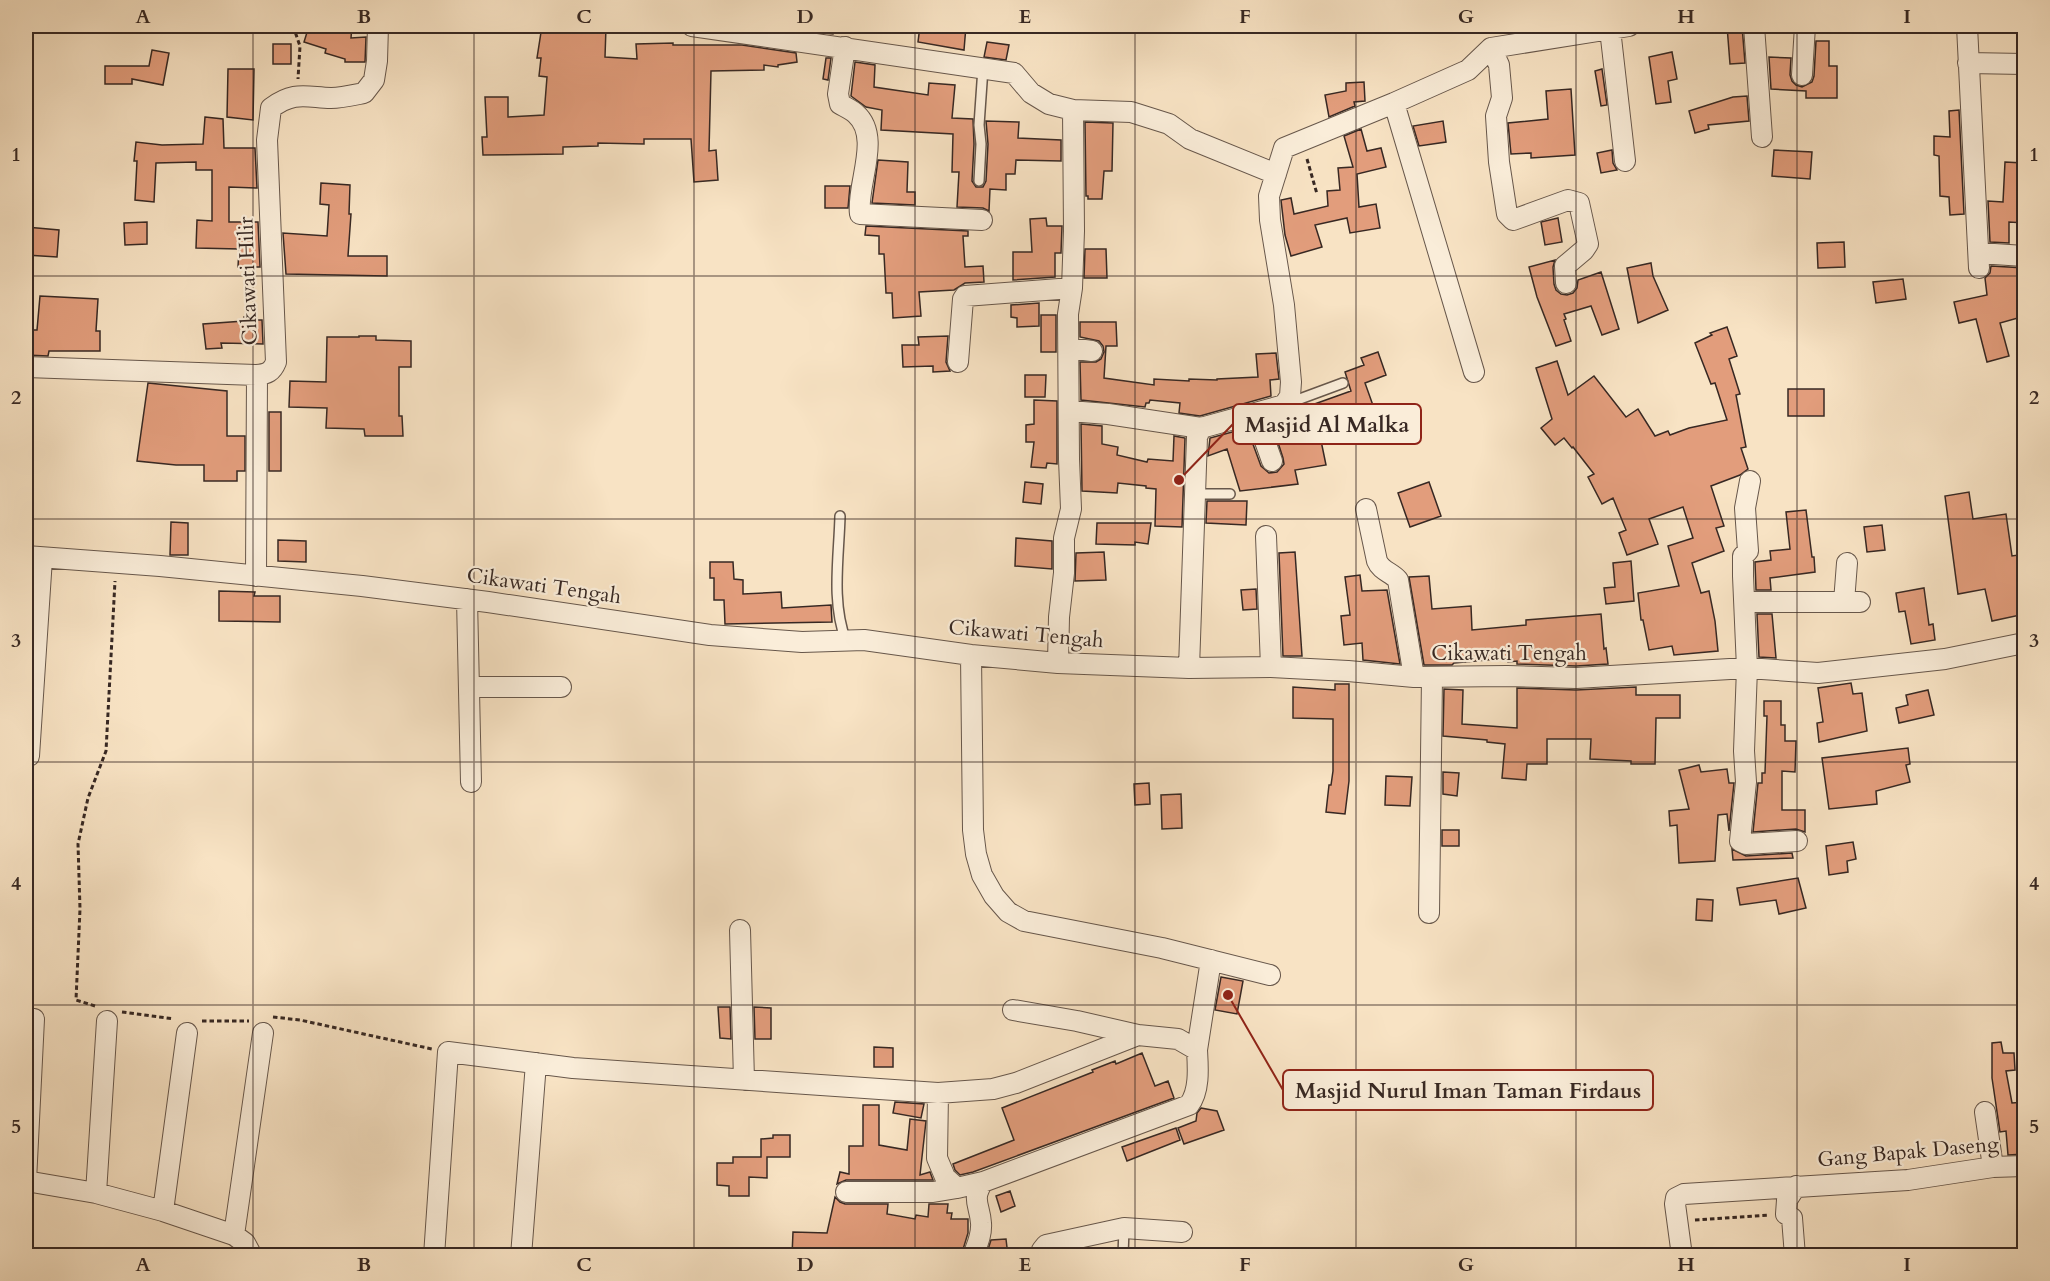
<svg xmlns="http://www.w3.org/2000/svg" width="2050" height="1281" viewBox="0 0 2050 1281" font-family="Cardo,serif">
<rect width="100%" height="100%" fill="#f8e3c4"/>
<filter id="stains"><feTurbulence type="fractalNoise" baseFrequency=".00333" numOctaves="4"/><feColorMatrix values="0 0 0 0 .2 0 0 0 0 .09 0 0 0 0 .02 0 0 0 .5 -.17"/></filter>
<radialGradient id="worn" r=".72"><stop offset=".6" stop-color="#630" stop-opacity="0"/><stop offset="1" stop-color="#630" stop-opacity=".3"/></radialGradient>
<path fill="#e29d7c" stroke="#372823" stroke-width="1.5" d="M309,26H352L351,38L366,37L365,62H345V59L325,53L326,49L304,42Z
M542,26L606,27L605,57L637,59L636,44L673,43V45H742L796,53L797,62L778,65V67L764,65V70L711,71L709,151L716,150L718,180L694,182L691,139H644V144L598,143V146L563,147V154L483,155L482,137H487L485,97H508V117L544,115L547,77L539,76L541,58H537Z
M816,26H834L833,34L815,32Z
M920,26H966L964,50L918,42Z
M1727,26H1742L1745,63L1730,64Z
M1816,41H1829V66H1837V98H1806V91L1771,89L1769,57L1791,58L1790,75L1792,81L1796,85L1802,87L1812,82L1814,76Z
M987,42L1009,45L1006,60L984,57Z
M273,44H291V64H273Z
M152,50L169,53L163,85L132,79V84H105V66H149Z
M1672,52L1677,79L1668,81L1671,102L1656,104L1649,57Z
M826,58H831L828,80L823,79Z
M855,62L875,65L874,87L928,95L929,83L955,85L952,118L973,119L974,144L972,181L976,187H983L986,181L988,144L986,121L1019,122L1018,138L1061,140V161L1016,160L1015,174H1006V190L990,189L989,211L983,208L957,207L959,172H952L953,134L881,130L882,110L866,107L851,96Z
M228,69H254L253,120L227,117Z
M1602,69L1607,105L1601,106L1595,71Z
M1364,82L1365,101L1354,102L1355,106L1329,117L1325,95L1346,91V83Z
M1571,89L1575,155L1531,158V153L1511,154L1508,123L1548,119L1546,91Z
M1747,96L1749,121L1708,125L1709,129L1695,133L1689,111L1733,97Z
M1959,110L1964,214L1950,215L1949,197L1940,196L1939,156L1934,155V136L1950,137L1949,111Z
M205,117L223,119L224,148H255L257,188L229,187V222H258L260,267H238L239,249L196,248L197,220L212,221V170H196V162L156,163L154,202L135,200L137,161H134L136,142L162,145L203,144Z
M1443,121L1446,142L1419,146L1413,126Z
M1085,122L1113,123L1112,171H1104L1102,199H1088V196H1086Z
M1361,129L1367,151L1381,148L1386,167L1357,174L1359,207L1376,204L1380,228L1350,233L1347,218L1315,225L1322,247L1291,256L1285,235L1281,200L1291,198L1294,214L1328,206L1327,191L1340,190L1338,168L1353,167L1344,136Z
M1612,150L1613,163L1617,170L1601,173L1597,153Z
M1774,150L1812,152L1810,179L1772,176Z
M878,160L908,162L907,192H915V205L872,203Z
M2005,162L2023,163L2022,195H2025V223L2009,222V243L1990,242L1988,201L2003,202Z
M321,183L350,185L349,214H351L348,256H387V276L286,274L283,233L327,236L329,205L320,204Z
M825,186H850L848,208H825Z
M1046,218L1047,226H1062L1061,253H1055V277L1013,280V252H1032L1030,219Z
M1558,218L1562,242L1545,245L1541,222Z
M147,222V244L125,245L124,223Z
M866,226L968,231V236H963L965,267L983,266L984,282L965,283L954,290L919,292L921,316L893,318L892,293H886L884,254H879V236L865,235Z
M26,227L59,230L57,257L26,255Z
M1844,242L1845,267L1818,268L1817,243Z
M1085,249H1106L1107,278H1084Z
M1555,260L1553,267L1554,284L1556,290L1561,294L1567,295L1573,293L1577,288L1578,280L1601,272L1619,329L1602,335L1591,306L1564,314L1566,319L1564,320L1571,341L1556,346L1537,297L1529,267Z
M1651,263L1653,276L1668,310L1638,323L1627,268Z
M1991,266L2025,268V316L2000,323L2009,356L1987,362L1976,319L1959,323L1954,302L1987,295L1985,278L1990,273Z
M1903,279L1906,299L1876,303L1873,282Z
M40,296L98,299L96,331H100V351H49L48,356L26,355V330H37Z
M1039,303V326L1017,327V318L1011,317V305Z
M1041,315H1056V352H1041Z
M244,317H257V320H262L263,344L221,343L222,348L206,349L203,324L244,321Z
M1080,322H1116L1117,346H1106L1104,378L1154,385V379L1189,381V379L1217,380V379L1258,377L1256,354L1276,353L1279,379L1270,380L1271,396L1200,416L1179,413L1180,403L1150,400L1149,403H1146L1145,407L1081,400L1080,362H1096L1101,359L1104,352L1103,346L1099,341L1080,337Z
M1727,327L1737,356L1729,359L1740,394L1736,395L1746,447L1741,448L1748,469L1740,475L1711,486L1724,526L1716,528L1724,551L1692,563L1701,593L1709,591L1715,621L1718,651L1674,655L1672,646L1649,650L1643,620H1641L1638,593L1679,586L1668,546L1693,538L1683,507L1649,519L1658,544L1627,555L1619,533L1626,530L1613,498L1602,504L1588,477L1594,474L1573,447L1572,448L1564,438L1555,445L1541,428L1552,419L1536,368L1557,361L1568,395L1594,376L1626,417L1638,409L1655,436L1668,431L1670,435L1689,428L1727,420L1715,383L1711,384L1695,343L1712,335L1710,333Z
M359,336H376V340L411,341V367H399V416H402L403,436H365L364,429L326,428L327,408L289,407L290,381L326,382L327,337H359Z
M948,336L946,362L950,371L933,372V366L903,367L902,345H919L918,337Z
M1378,352L1386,375L1365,383L1375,411L1319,431L1326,465L1295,470L1298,484L1240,491L1227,449L1208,456L1210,438L1247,428L1261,466L1269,473L1277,472L1284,464L1283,458L1271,421L1287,417L1295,411L1351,391L1345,372L1364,365L1361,358Z
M1025,375H1046L1045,397H1025Z
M148,383L227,391V436H245V471H237V481H204V465H176L137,461Z
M1788,389H1824V416H1788Z
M1034,400L1057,401V464L1047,463L1046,468L1031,467L1034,442H1026V425L1034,424Z
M269,412H281V471H269Z
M1081,424L1102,426V444L1118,447L1117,455L1147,462L1148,459L1173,461L1174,436L1185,438L1182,527L1155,526L1156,489L1146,488V486L1118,483L1117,493L1082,491Z
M1025,482L1043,484L1041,504L1023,502Z
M1429,482L1441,516L1410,527L1398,493Z
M1969,492L1973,519L2006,514L2012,556L2025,554V614L1992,621L1985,589L1958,594L1945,496Z
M1207,501H1247L1246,525L1206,523Z
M1806,510L1812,557H1814L1815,572L1770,578L1771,590H1756L1755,562L1771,560L1770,551L1790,549L1786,512Z
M171,522L188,523V555H170Z
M1097,523H1151L1148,544L1135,542V545L1096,544Z
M1882,525L1885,550L1867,552L1864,527Z
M1016,538L1052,541V569L1015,566Z
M278,540L306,541V562L278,561Z
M1104,552L1106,580L1075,581L1076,553Z
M1295,552L1302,656H1283L1279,553Z
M1631,561L1634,601L1606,604L1604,588L1615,587L1613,563Z
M710,562H733L734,579L743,580V594L781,592L782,608L831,605L832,622L725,624L724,600H714V578H710Z
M1360,575L1362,591L1387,590L1400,664L1363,660L1362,643L1344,645L1341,616L1350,615L1345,577Z
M1429,576L1432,609L1471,606L1472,630L1526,625V620L1601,614L1604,649L1606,648L1608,664L1576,666L1517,664V661L1508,662V658L1454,663L1452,665H1424L1409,577Z
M1924,588L1929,625L1933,624L1935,640L1911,644L1905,611L1899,612L1896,593Z
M1256,589L1257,609L1243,610L1241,590Z
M219,591L255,592L254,596H280V622L219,621Z
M1757,614H1772L1776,658L1759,657Z
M1851,683L1853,694L1862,693L1867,731L1819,742L1817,723L1823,722L1818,688Z
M1335,684H1349V781L1345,814L1326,812L1329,785H1331L1333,771V719L1293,718V687L1335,690Z
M1636,687V695H1680V718H1656L1655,764H1631V761L1590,759L1591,739H1547V764H1527L1526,780L1502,778L1505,744L1487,742V740L1443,736L1444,689L1463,690L1462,724L1517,728V688L1576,690Z
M1928,690L1934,715L1899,723L1896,708L1908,705L1906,695Z
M1764,701H1781V725H1785V741H1796L1795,772L1782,771V810H1805V832L1796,829L1753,832L1758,783H1762V773H1765L1767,716H1764Z
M1908,748L1910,764L1906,765L1910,782L1876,791L1877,804L1829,809L1822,758Z
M1699,765L1701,772L1727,769L1729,783H1734L1729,831L1727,814L1718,815L1715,861L1679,863L1677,825L1670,826L1669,811L1689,809L1679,770Z
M1443,772L1459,773L1457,796L1443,794Z
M1386,776L1412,777L1410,806L1385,805Z
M1149,783L1150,804L1135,805L1134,784Z
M1181,794L1182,828L1162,829L1161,795Z
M1442,830H1459V846H1442Z
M1853,842L1856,859L1847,861L1848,872L1829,875L1826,846Z
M1732,849L1746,856L1792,853L1793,858L1733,860Z
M1798,878L1806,908L1779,914L1776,900L1740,905L1737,888Z
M1697,899L1713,900L1712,921L1696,920Z
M1221,977L1243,981L1237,1014L1215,1010Z
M718,1007H730L731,1039L720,1038Z
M754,1007L771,1008V1039H755Z
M2001,1042L2003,1053H2014L2015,1070L2006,1071L2012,1103L2025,1102V1154L2008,1155L2006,1131L2000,1132L1992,1078V1043Z
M874,1047L893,1048V1067H874Z
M1142,1053L1155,1086L1168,1081L1174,1098L973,1172L960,1175L955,1170L953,1164L1014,1140L1002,1108L1093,1072L1092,1070L1115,1061L1116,1064Z
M895,1102L924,1104L921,1118L893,1113Z
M863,1105H879V1145L907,1150L910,1119L926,1121L920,1175L930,1172L933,1180H846L837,1184L840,1172L849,1174V1146H863Z
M1201,1108L1217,1111L1224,1130L1184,1144L1178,1128L1196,1121L1197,1113Z
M1176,1128L1180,1140L1127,1161L1122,1147Z
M773,1135H790V1157H767V1178L749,1177V1196H729V1186L717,1185V1163H733V1157H761V1139L773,1138Z
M1010,1191L1015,1206L1001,1212L996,1196Z
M835,1197L840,1202L845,1204H888L887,1214L915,1219L916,1215L928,1217L929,1204H948L947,1213H952L951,1219H968V1233L961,1256H792L793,1232L827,1233Z
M1006,1239L1008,1256H986L991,1240Z"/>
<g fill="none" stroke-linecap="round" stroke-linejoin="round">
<g stroke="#67574b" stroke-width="12">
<path id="lane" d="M979,181L981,144L979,125L983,68
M1289,403L1343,383
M1195,494H1230
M840,516C839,557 831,602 846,641
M1123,1256L1124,1228"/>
</g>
<g stroke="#67574b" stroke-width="22">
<path id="street" d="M692,26L1014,73L1031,93L1049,104L1073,110L1131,112L1169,124L1190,139L1276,174
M1754,26L1762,137
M1967,26L1979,268
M1610,29L1625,161
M845,47L838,94L840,104C845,107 852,110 856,114C882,137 856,185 860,214L982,220
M1491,48L1499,65L1502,98L1496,116L1499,162L1507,214L1513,220L1568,200L1579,203L1588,244L1584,250L1565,266L1566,283
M1968,63L2024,64
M1802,75L1805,26
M1394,103L1474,372
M1979,253L2024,256
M1069,348L1092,351
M958,362L963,299L965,296L1072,288
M26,367L257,375C267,374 272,372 276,362L267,140L271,108C294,91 305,97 331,98C342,98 354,95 364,93L374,80L377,61L378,26
M1069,411L1108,414L1201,428
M1255,413L1272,461
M1750,481L1745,508L1748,551L1743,556V576L1747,668L1744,751L1746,782L1740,841L1746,844L1797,841
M1366,509L1377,561C1381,571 1391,572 1398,580L1414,677
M1266,536L1271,667
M26,556L160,566L362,586L488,602L710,635L802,642L864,640L971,655L1058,663L1189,668L1271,667L1348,671L1414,677L1507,676L1576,678L1747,668L1818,673L1945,659L2024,643
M256,576L257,375
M467,599L471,782
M1745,602H1860
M1844,602L1847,563
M971,655L973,830L976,854L982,875L994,896L1008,912L1024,921L1162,948L1270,975
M1058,663L1059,617L1064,573V538L1071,509L1069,459L1068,314L1072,288L1074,231L1073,110
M1189,668L1197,437L1201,428L1284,405L1290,396L1291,382L1284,305L1270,220L1269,196L1284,148L1394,103L1468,70L1491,48L1629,26
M469,687H561
M29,756L42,558
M1429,913L1432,677
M740,930L744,1080
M1013,1010L1077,1021L1138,1035
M938,1093L937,1158L945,1177L957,1188L983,1182L1189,1105C1200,1091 1198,1067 1197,1050L1211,960
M1985,1112L1993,1167
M26,1181L96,1193L163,1211L234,1235L245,1243L252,1256
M26,1181L34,1019
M846,1192H933L957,1188
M96,1193L107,1021
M163,1211L187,1033
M234,1235L263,1033
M434,1256L448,1052L573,1068L938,1093L993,1089L1016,1083L1138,1035L1178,1039L1197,1050
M521,1256L536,1063
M973,1256C977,1245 982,1235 981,1223C980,1205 971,1200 983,1182
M1041,1256L1042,1250L1046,1245L1124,1228L1182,1232
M1682,1256L1675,1204L1676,1198L1684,1194L1908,1180L1993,1167L2024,1166
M1795,1256L1792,1218L1786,1214L1787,1200L1796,1186"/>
</g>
<path stroke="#372823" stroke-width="3" stroke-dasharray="4.5 3" stroke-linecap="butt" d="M293,26L300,46L298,79
M1307,159L1317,194
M95,1006L76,1000L80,909L78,844L88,798L106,751L115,581
M122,1012L174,1019
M273,1017L300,1020L432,1049
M202,1021H249
M1695,1220L1769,1215"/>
<use href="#lane" stroke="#faedd9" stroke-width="9"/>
<use href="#street" stroke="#faedd9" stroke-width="20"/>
</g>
<path fill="none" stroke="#372823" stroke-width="1.5" stroke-opacity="0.55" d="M253,26V1256M474,26V1256M694,26V1256M915,26V1256M1135,26V1256M1356,26V1256M1576,26V1256M1797,26V1256M26,276H2024M26,519H2024M26,762H2024M26,1005H2024"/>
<g text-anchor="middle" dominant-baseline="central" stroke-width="4.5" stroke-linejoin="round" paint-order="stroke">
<g font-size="21" fill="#372823" stroke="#faedd9">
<text transform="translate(248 281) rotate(-92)">Cikawati Hilir</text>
<text transform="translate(544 586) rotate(8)">Cikawati Tengah</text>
<text transform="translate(1026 634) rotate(5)">Cikawati Tengah</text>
<text x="1509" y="653">Cikawati Tengah</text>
<text transform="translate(1908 1152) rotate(-5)">Gang Bapak Daseng</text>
</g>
</g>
<path fill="none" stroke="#8f2418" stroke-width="2" d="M1179 480L1233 424M1228 995L1283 1090"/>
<g fill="#8f2418" stroke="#faedd9" stroke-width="2">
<circle cx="1179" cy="480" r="6"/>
<circle cx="1228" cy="995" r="6"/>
</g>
<g fill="#faedd9" stroke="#8f2418" stroke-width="2">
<rect x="1233" y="404" width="188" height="40" rx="6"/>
<rect x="1283" y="1070" width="370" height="40" rx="6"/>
</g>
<g font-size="22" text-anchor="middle" font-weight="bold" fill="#372823">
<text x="1327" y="432">Masjid Al Malka</text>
<text x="1468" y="1098">Masjid Nurul Iman Taman Firdaus</text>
</g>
<rect width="2050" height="1281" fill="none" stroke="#f8e3c4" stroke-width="66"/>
<rect x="33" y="33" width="1984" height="1215" fill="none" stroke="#372823" stroke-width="2"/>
<g font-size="20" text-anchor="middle" font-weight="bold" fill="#372823">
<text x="143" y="23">A</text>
<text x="364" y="23">B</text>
<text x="584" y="23">C</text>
<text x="805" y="23">D</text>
<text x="1025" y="23">E</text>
<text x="1245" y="23">F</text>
<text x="1466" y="23">G</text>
<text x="1686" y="23">H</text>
<text x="1907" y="23">I</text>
<text x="16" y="161">1</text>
<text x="2034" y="161">1</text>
<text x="16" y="404">2</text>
<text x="2034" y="404">2</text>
<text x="16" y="647">3</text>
<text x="2034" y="647">3</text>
<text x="16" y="890">4</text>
<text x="2034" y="890">4</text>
<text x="16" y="1133">5</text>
<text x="2034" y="1133">5</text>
<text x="143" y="1271">A</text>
<text x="364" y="1271">B</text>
<text x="584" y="1271">C</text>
<text x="805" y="1271">D</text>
<text x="1025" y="1271">E</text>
<text x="1245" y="1271">F</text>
<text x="1466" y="1271">G</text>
<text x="1686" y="1271">H</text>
<text x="1907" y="1271">I</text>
</g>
<rect width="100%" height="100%" filter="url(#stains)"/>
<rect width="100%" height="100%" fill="url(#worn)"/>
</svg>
